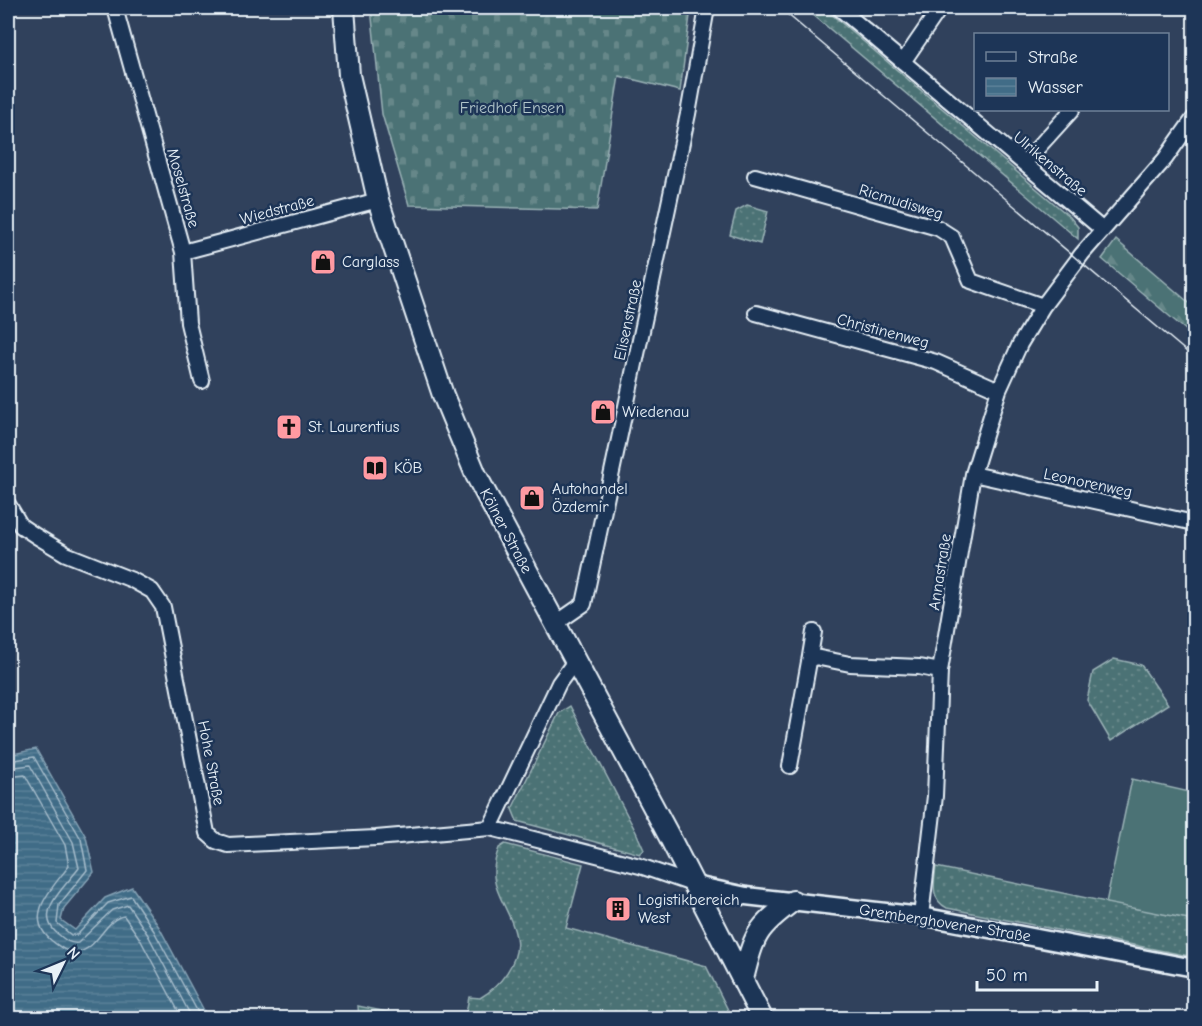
<svg xmlns="http://www.w3.org/2000/svg" width="1202" height="1026" viewBox="0 0 1202 1026" font-family="'Comic Neue',sans-serif">
<defs>
<pattern id="grass-dots" width="8" height="8" patternUnits="userSpaceOnUse" patternTransform="scale(1.5)"><rect width="8" height="8" fill="#4c7274"/><path d="M2 2h.1M6 6h.1" fill="none" stroke="#668789" stroke-width="1.8" stroke-linecap="round"/></pattern>
<pattern id="forest-firs" width="22" height="20" patternUnits="userSpaceOnUse" patternTransform="scale(1.5)"><rect width="22" height="20" fill="#4c7274"/><path d="M5 1l3.5 6h-7zM16 11l3.5 6h-7z" fill="#668789"/></pattern>
<pattern id="cemetery-stones" width="16" height="16" patternUnits="userSpaceOnUse" patternTransform="scale(1.5)"><rect width="16" height="16" fill="#4c7274"/><path d="M2 7V4a2 2 0 0 1 4 0v3zM10 15v-3a2 2 0 0 1 4 0v3z" fill="#668789"/></pattern>
<pattern id="water-rules" width="6" height="5" patternUnits="userSpaceOnUse" patternTransform="scale(1.5)"><rect width="6" height="5" fill="#416c87"/><path d="M0 2.5h6" fill="none" stroke="#5c8199"/></pattern>
</defs>
<rect width="100%" height="100%" fill="#30415c"/>
<filter id="ink" filterUnits="userSpaceOnUse"><feTurbulence type="fractalNoise" baseFrequency=".0167" numOctaves="2"/><feDisplacementMap in="SourceGraphic" scale="12" xChannelSelector="R" yChannelSelector="G"/><feConvolveMatrix kernelMatrix="1 2 1 2 8 2 1 2 1" color-interpolation-filters="sRGB"/></filter>
<g filter="url(#ink)">
<path fill="url(#grass-dots)" stroke="#9ab2b6" stroke-width="1.5" d="M805,8H824L1070,217L1078,227V239Z
M747,205L768,211L760,244L730,235L736,211Z
M1114,659L1141,665L1168,704L1111,741L1087,700L1093,672Z
M570,706L636,832L644,850L640,854L517,821L512,809L559,713Z
M505,844L583,864L566,928L706,966L732,1018H465L469,997L480,998C499,987 521,961 516,937C509,901 483,889 499,848Z
M936,867L1194,920V957L947,908C930,899 934,883 936,867Z
M358,1006L415,1018H359Z"/>
<path fill="url(#forest-firs)" stroke="#9ab2b6" stroke-width="1.5" d="M1116,240L1194,307V337L1102,259Z"/>
<path fill="url(#cemetery-stones)" stroke="#9ab2b6" stroke-width="1.5" d="M371,8H691L680,91L619,76L597,210L409,205L382,114Z"/>
<path fill="#4c7274" stroke="#9ab2b6" stroke-width="1.5" d="M1132,779L1194,793V920L1106,903Z"/>
<path fill="url(#water-rules)" stroke="#84a1b4" stroke-width="1.5" d="M36,749L86,837L94,872L64,908L61,920L75,930L105,898L132,887L159,927L208,1018H8V755Z"/>
<g fill="none" stroke-linecap="round" stroke-linejoin="round">
<path stroke="#a5bccb" stroke-width="1.5" d="M8,761L34,757L81,839L87,870L59,905L57,923L71,935H77L108,903L131,896L154,931L201,1018
M8,768L30,765L73,842L79,868C66,886 32,913 58,934C65,940 69,944 78,943L112,910L128,905L148,935L192,1018
M8,777L25,775L65,845L69,866C52,888 22,917 52,941C60,947 67,953 77,952C98,950 105,918 124,916L140,939L182,1018"/>
<g stroke="#e8f1f8" stroke-width="18">
<path id="minor" d="M115,8L183,252L188,323L202,381
M839,8L1103,230
M903,62L940,8
M1024,163L1072,110
M755,176L938,228L952,237L971,281L1043,306
M183,252L378,200
M756,313L936,362L999,390
M973,474L1194,523
M8,504L21,526L36,536L66,554L132,580L152,591L163,607L207,833L216,841L228,845L376,838L490,828L640,866L695,885
M555,624L584,604L688,114L707,8
M810,656L814,632
M790,766L810,656L850,664L919,667L940,671
M490,828L559,683L575,661
M921,916L935,796L940,671L973,474L999,390L1020,344L1043,306L1082,254L1165,159L1194,118"/>
</g>
<g stroke="#e8f1f8" stroke-width="21">
<path id="tertiary" d="M695,885L746,896L921,916L1194,968"/>
</g>
<g stroke="#e8f1f8" stroke-width="24">
<path id="secondary" d="M344,8L349,75L378,200L443,395L476,475L669,836L762,1018
M743,979C754,935 756,928 793,901"/>
</g>
<use href="#minor" stroke="#1d3557" stroke-width="14"/>
<use href="#tertiary" stroke="#1d3557" stroke-width="16"/>
<use href="#secondary" stroke="#1d3557" stroke-width="20"/>
<path stroke="#e8f1f8" stroke-width="1.5" d="M780,8L1194,358"/>
</g>
</g>
<defs>
<g id="shop-square" transform="scale(1.35)"><rect x="-9" y="-9" width="18" height="18" rx="4" fill="#ff9aa2" stroke="#1d3557"/><path d="M-5-2.5h2.3a2.7 3.5 0 0 1 5.4 0H5L5.5 6h-11ZM-1.5-2.5h3a1.5 2.3 0 0 0-3 0Z" fill="#111"/></g>
<g id="church-square" transform="scale(1.35)"><rect x="-9" y="-9" width="18" height="18" rx="4" fill="#ff9aa2" stroke="#1d3557"/><path d="M-1.2-6h2.4v3.5h3.3v2.4h-3.3V6h-2.4V-.1h-3.3v-2.4h3.3Z" fill="#111"/></g>
<g id="library-square" transform="scale(1.35)"><rect x="-9" y="-9" width="18" height="18" rx="4" fill="#ff9aa2" stroke="#1d3557"/><path d="M-6-4Q-3-5.5-.7-3.5V5Q-3 3-6 4ZM6-4Q3-5.5 .7-3.5V5Q3 3 6 4Z" fill="#111"/></g>
<g id="building-square" transform="scale(1.35)"><rect x="-9" y="-9" width="18" height="18" rx="4" fill="#ff9aa2" stroke="#1d3557"/><path d="M-4-6H4V6H1V3H-1V6H-4ZM-2.5-4.3h1.7v1.8h-1.7ZM.8-4.3h1.7v1.8H.8ZM-2.5-1h1.7V.8h-1.7ZM.8-1h1.7V.8H.8Z" fill="#111"/></g>
</defs>
<g fill-rule="evenodd">
<use href="#shop-square" x="323" y="262"/>
<use href="#shop-square" x="603" y="412"/>
<use href="#church-square" x="289" y="427"/>
<use href="#library-square" x="375" y="468"/>
<use href="#shop-square" x="532" y="498"/>
<use href="#building-square" x="618" y="909"/>
</g>
<g text-anchor="middle" dominant-baseline="central" stroke-width="5" stroke-linejoin="round" paint-order="stroke">
<g font-size="16" fill="#b1c5ca" stroke="#1d3557">
<text x="512" y="108">Friedhof Ensen</text>
</g>
<g font-size="16" fill="#e8f1f8" stroke="#1d3557">
<text transform="translate(1050 164) rotate(40)">Ulrikenstraße</text>
<text transform="translate(183 188) rotate(74)">Moselstraße</text>
<text transform="translate(901 202) rotate(17)">Ricmudisweg</text>
<text transform="translate(277 210) rotate(-15)">Wiedstraße</text>
<text transform="translate(628 320) rotate(-78)">Elisenstraße</text>
<text transform="translate(883 331) rotate(15)">Christinenweg</text>
<text transform="translate(1088 483) rotate(12)">Leonorenweg</text>
<text transform="translate(506 531) rotate(62)">Kölner Straße</text>
<text transform="translate(940 572) rotate(-81)">Annastraße</text>
<text transform="translate(211 763) rotate(79)">Hohe Straße</text>
<text transform="translate(945 923) rotate(9)">Gremberghovener Straße</text>
</g>
<g font-size="16" fill="#e8f1f8" stroke="#1d3557" text-anchor="start">
<text x="342" y="262">Carglass</text>
<text x="622" y="412">Wiedenau</text>
<text x="308" y="427">St. Laurentius</text>
<text x="394" y="468">KÖB</text>
<text x="552" y="489">Autohandel<tspan x="552" dy="18">Özdemir</tspan></text>
<text x="638" y="900">Logistikbereich<tspan x="638" dy="18">West</tspan></text>
</g>
</g>
<rect width="1202" height="1026" fill="none" stroke="#1d3557" stroke-width="30"/>
<rect x="15" y="15" width="1172" height="996" fill="none" stroke="#e8f1f8" stroke-width="2" filter="url(#ink)"/>
<rect x="974" y="33" width="195" height="78" fill="#1d3557" stroke="#6e8097" stroke-width="1.5"/>
<rect x="986" y="52" width="30" height="9" fill="#1d3557" stroke="#6e8097" stroke-width="1.5"/>
<text x="1028" y="63" font-size="18" fill="#e8f1f8">Straße</text>
<rect x="986" y="78" width="30" height="18" fill="url(#water-rules)" stroke="#6e8097" stroke-width="1.5"/>
<text x="1028" y="93" font-size="18" fill="#e8f1f8">Wasser</text>
<g transform="translate(63 963) rotate(47)" stroke="#1d3557" stroke-width="4.5" paint-order="stroke">
<path d="M0-4.5L10 22L0 15L-10 22Z" fill="#e8f1f8"/>
<text y="-9" font-size="16" font-weight="bold" text-anchor="middle" fill="#e8f1f8">N</text>
</g>
<path d="M977 981v9h120v-9" fill="none" stroke="#e8f1f8" stroke-width="3"/>
<text x="986" y="981" font-size="18" fill="#e8f1f8" stroke="#1d3557" stroke-width="4.5" paint-order="stroke">50 m</text>
</svg>
